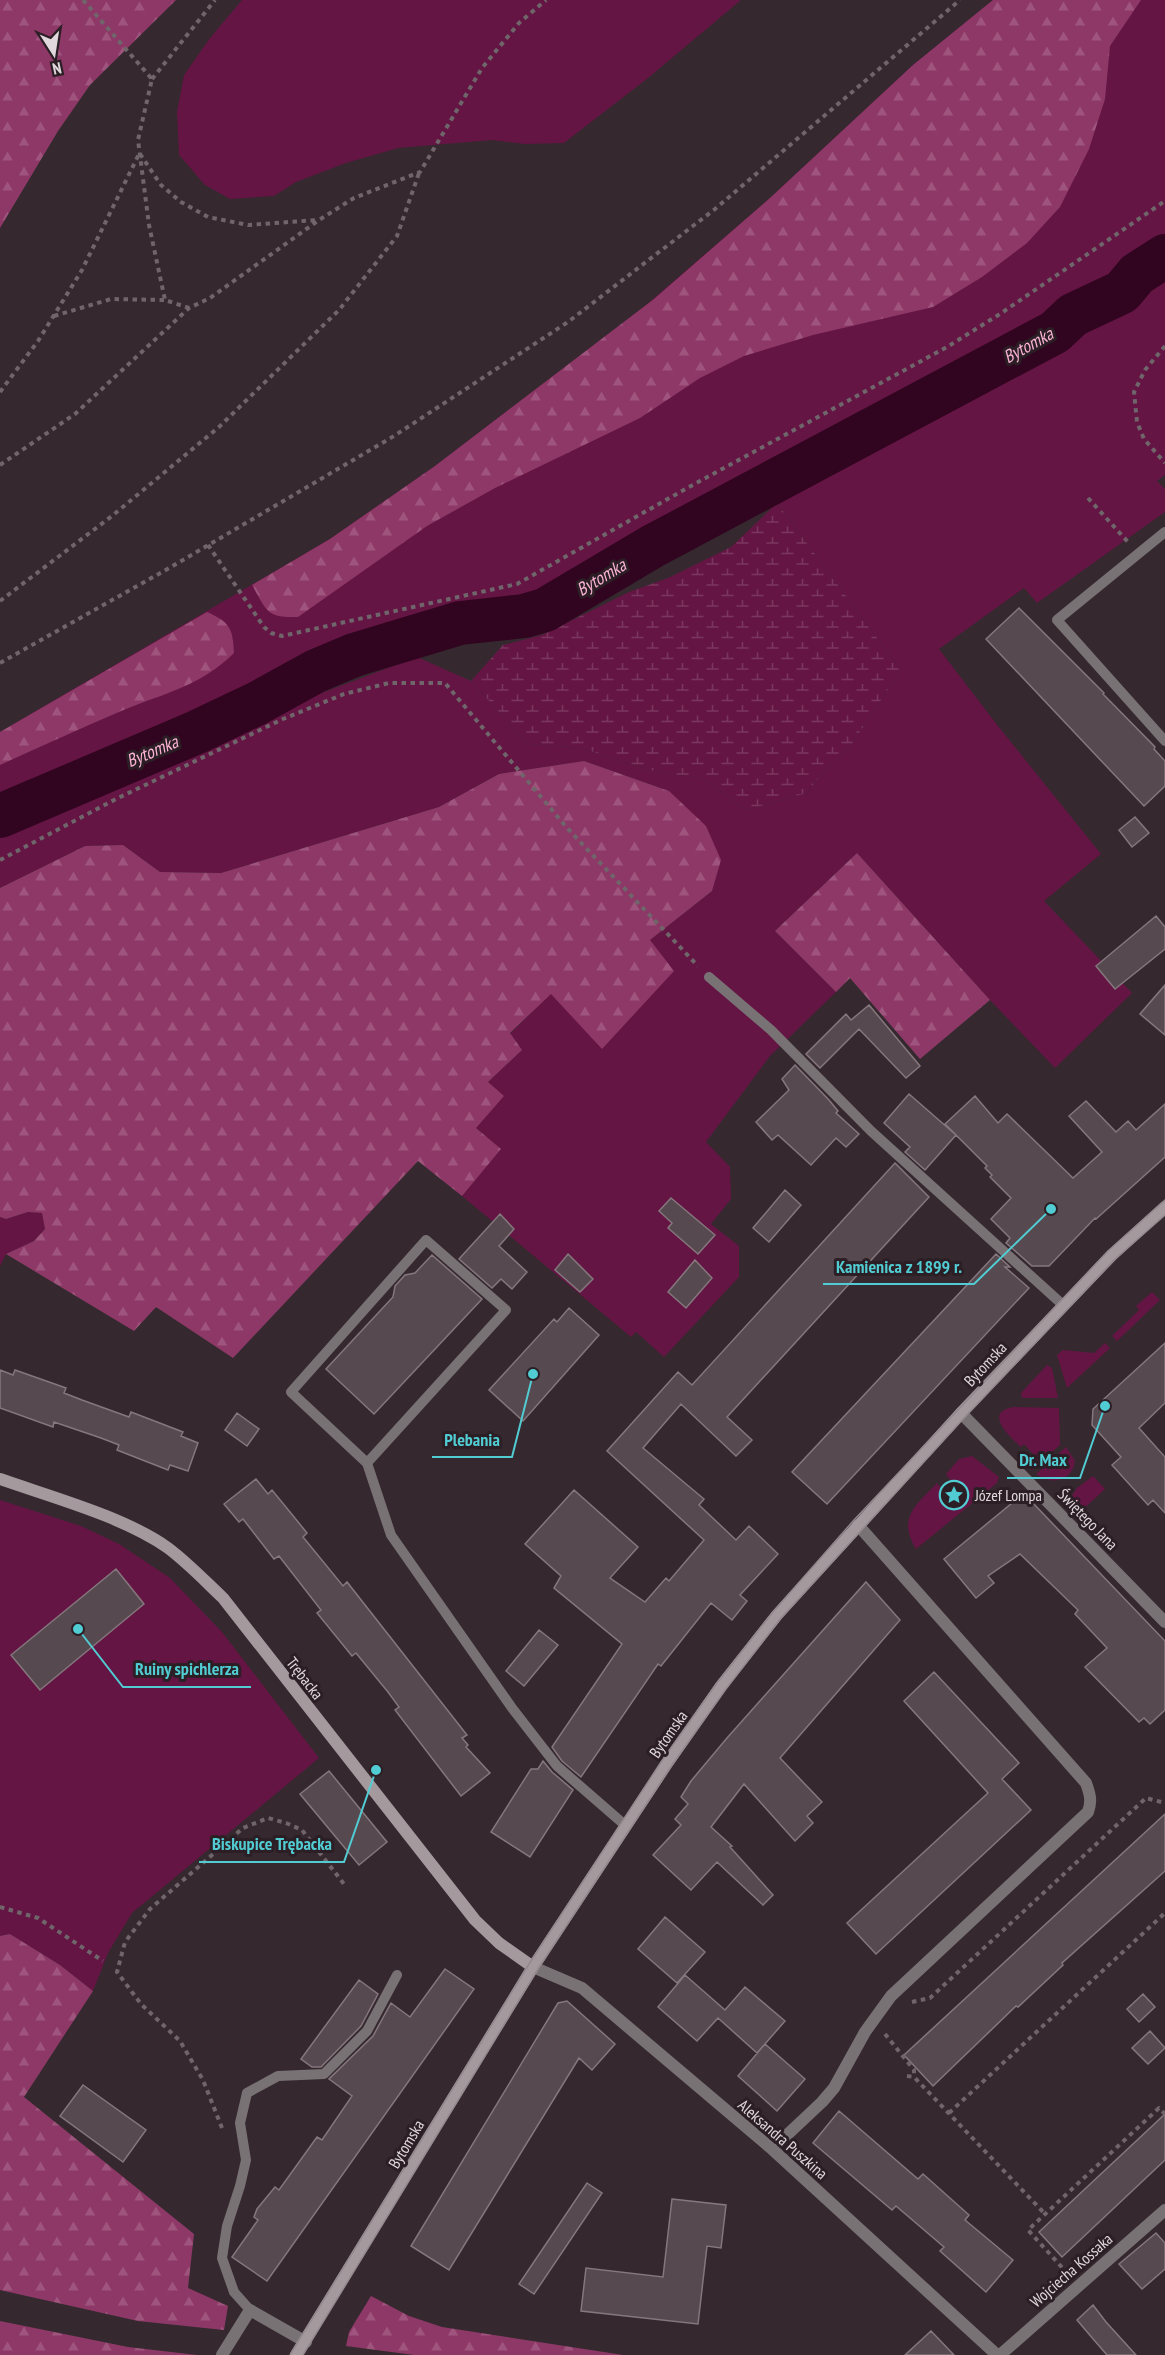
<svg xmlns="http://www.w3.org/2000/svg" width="1165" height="2355" viewBox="0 0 1165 2355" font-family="'PT Sans Narrow',sans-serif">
<defs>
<pattern id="forest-firs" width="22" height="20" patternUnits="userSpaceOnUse" patternTransform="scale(1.5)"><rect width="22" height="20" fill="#8e3867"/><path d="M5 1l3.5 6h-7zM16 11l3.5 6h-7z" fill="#9e547c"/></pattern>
<pattern id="wetland-marsh" width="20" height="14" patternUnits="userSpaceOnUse" patternTransform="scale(1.5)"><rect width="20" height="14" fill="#641544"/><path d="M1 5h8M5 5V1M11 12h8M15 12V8" fill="none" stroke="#7a365e"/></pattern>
</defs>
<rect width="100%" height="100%" fill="#35292f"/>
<path fill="#641544" d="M242,0H741L648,78L564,143L525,144L492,140L398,148L346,163L296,182L274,196L230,199L205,185L179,155L177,112L184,75L210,38Z
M993,0H1165V239L1049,318L567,582C495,606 418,609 346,636C306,652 273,680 234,698C157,734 76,761 0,800V732L330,539L435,466L645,306L770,198L913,65Z
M1165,278V475L1157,481L1165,489V512L1037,603L1024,588L939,649L998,726L1101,854L1044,901L1132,993L1055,1068L990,1000L857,853L775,931L836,992L770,1056L706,1142L730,1167L731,1199L711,1224L739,1246V1277L664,1357L636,1332L631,1337L462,1196L500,1149L476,1128L488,1082L522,1050L510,1034L551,993L650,940L712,891L669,791L584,761L499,774L439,807L221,873L160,872L123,845L85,846L0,888V834L242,723L417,657L471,681L528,744L581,748L654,771L704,779L746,810L807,793L819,777L849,748L901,670L777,503L901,422L969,386L1037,360Z
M28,1212L42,1213L45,1229L34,1241L6,1254L0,1266V1217L6,1219Z
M1152,1292L1160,1300L1117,1341L1112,1336L1139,1310L1136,1306Z
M1105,1343L1110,1348L1067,1388L1057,1355L1063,1350L1094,1353Z
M1047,1365L1052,1368L1058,1398H1022L1021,1393Z
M1014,1407L1059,1408L1060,1445L1032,1470L1027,1465L1033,1459V1454L1024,1444L1021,1447C1010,1437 982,1412 1014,1407Z
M1066,1447L1075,1461C1073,1481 1050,1486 1036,1474Z
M972,1456L999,1477L997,1483L916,1549C897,1518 916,1505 937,1483L943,1491L940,1495L952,1509L969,1496L957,1481L953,1483L946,1474L959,1459Z
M1093,1476L1105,1489L1079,1513L1072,1503L1071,1497L1077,1488Z
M0,1500L81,1526L119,1544L170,1578L222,1632L319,1758L132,1913L108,1953L93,1991L60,1965L10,1934L0,1936Z"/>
<path fill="url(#forest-firs)" d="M0,0H176L90,85L58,131L0,228Z
M993,0H1141L1110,46L1105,99L1089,149L1060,207L1027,243L982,277L933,307L813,335L744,356L700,378L640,418L495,488L427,526L298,617C266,618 267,611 252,585L330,539L435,466L654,299L770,198L913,65Z
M207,612C230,622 233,629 234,653C200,686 168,692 126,709C83,727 42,746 0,765V732Z
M584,761L669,791L706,826L721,860L712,891L650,940L674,971L602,1049L551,994L510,1033L522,1050L488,1082L504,1096L476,1128L501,1149L462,1196L418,1161L233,1358L156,1307L134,1331L6,1254L34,1241L45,1229L42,1213L28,1212L6,1219L0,1217V888L85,846L123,845L160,872L221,873L439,807L499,774Z
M857,853L990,1000L920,1059L850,978L836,992L775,931Z
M10,1934L60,1965L93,1991L24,2097L194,2234L188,2288L228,2306L224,2330L138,2321L0,2290V1936Z
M371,2296L409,2316L442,2327L623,2355H414L346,2346L349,2332Z
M0,2321L128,2347L197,2355H0Z"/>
<path fill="url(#wetland-marsh)" d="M777,503L901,670L849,748L819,777L807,793L746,810L704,779L654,771L581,748L528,744L471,681L503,645L542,635L629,592L668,578L731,547Z"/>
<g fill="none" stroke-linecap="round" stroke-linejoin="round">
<path stroke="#31051f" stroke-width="44" d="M0,816L197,732L256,704L316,671L354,655L460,623L524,616L545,610L653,546L1055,332L1073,315L1122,292L1137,274L1165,256"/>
</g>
<path fill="#56494f" stroke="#85777d" stroke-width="1.5" d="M1019,608L1104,693L1103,694L1155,747L1154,749L1165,761V786L1144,806L986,639Z
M1135,817L1149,833L1132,847L1119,830Z
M1156,916L1165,927V949L1115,989L1096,966Z
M1165,985V1035L1140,1014Z
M869,1005L920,1066L906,1078L859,1029L820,1068L806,1054L846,1014L851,1020Z
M795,1065L829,1100L838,1111L836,1113L859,1134L846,1147L836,1138L811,1165L778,1135L772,1140L756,1122L789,1090L782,1079Z
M909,1094L956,1135L925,1170L905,1152L910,1147L884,1123Z
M975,1096L998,1123L1007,1114L1073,1178L1102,1152L1069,1116L1086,1101L1116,1132L1128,1121L1136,1130L1165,1104V1157L1096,1219L1095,1218L1049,1266H1032L1006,1243L1010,1238L991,1219L1011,1198L990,1177L992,1175L985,1168L987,1166L945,1124Z
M895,1163L929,1197L727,1417L752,1440L736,1456L681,1404L643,1448L704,1499L699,1505L736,1540L749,1526L778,1554L740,1595L747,1601L732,1620L711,1603L661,1666L658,1664L581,1777L562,1761L552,1747L622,1644L554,1588L561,1576L525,1544L574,1490L638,1547L610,1578L645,1602L666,1578L669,1581L704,1540L607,1451L678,1372L692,1385Z
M785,1190L801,1205L769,1242L753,1228Z
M671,1198L715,1235L698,1254L668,1228L672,1223L659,1211Z
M500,1214L514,1229L499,1246L527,1272L512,1289L501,1279L492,1288L459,1259Z
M568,1254L593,1279L580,1292L555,1270Z
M996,1254L1010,1267H1005L1029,1288L827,1504L792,1472Z
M432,1255L482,1299L374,1414L326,1369L393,1297L395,1286L405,1275L415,1273Z
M695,1260L712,1278L686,1308L668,1292Z
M569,1308L599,1335L523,1421L489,1390L554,1319L557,1322Z
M1165,1343V1403L1139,1428L1165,1457V1513L1153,1500L1148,1505L1112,1465L1121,1457L1092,1425L1093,1409Z
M0,1370L13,1375L15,1370L66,1388L64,1393L82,1400L129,1417L131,1412L183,1432L181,1436L198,1443L188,1471L170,1465L168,1470L117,1450L119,1445L101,1438L54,1422L53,1427L0,1408Z
M237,1413L259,1429L247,1446L225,1430Z
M256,1479L268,1494L272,1490L290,1512L307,1533L303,1537L343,1586L347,1582L467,1735L462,1738L468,1745L466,1747L490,1773L461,1796L395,1710L399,1707L388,1692L356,1653L352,1656L317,1613L321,1610L279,1556L274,1559L243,1519L239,1522L224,1504Z
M1017,1499L1030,1500L1165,1641V1710L1150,1724L1144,1718L1139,1722L1085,1667L1107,1648L1075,1614L1078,1610L1020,1554L988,1576L994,1583L976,1598L944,1559Z
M116,1569L144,1604L40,1690L11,1655Z
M866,1582L900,1620L780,1758L822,1802L807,1816L813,1823L795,1841L744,1784L711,1827L732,1846L730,1847L773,1895L763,1905L717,1862L691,1890L653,1855L681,1825L675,1819L688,1804L681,1797L691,1781L727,1738Z
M539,1630L558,1645L524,1686L506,1671Z
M934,1672L1019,1763L1002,1779L1031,1810L876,1954L847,1923L988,1793L904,1701Z
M543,1761L552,1772L573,1790L530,1857L491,1832L531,1769H538Z
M329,1771L387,1842L359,1865L300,1794Z
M1165,1814V1871L1062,1963L1063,1965L1018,2007L1016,2006L933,2086L904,2055Z
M665,1917L705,1952L677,1983L638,1949Z
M445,1969L474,1989L267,2281L232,2257L258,2220L254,2217L257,2209L275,2187L279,2190L317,2137L322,2140L352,2096L329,2079L373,2036L391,2003L410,2017Z
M685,1975L725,2010L745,1987L785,2021L757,2053L718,2018L697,2041L658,2007Z
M359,1980L378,1994L361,2026L321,2067H312L301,2059Z
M1143,1994L1155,2007L1139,2022L1127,2009Z
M567,2001L615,2044L592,2070L579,2058L449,2270L411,2246L558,2003Z
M1150,2031L1165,2048L1148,2064L1132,2048Z
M765,2044L805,2079L777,2111L738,2076Z
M83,2085L146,2130L123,2162L60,2116Z
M839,2111L918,2179L923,2174L969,2215L965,2220L1013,2260L986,2292L940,2251L944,2247L896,2206L892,2210L813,2143Z
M1165,2114V2160L1062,2257L1039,2232Z
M587,2183L602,2193L534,2294L519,2284Z
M672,2199L726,2205L721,2248L707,2246L698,2324L581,2311L586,2268L663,2277Z
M1156,2233L1165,2243V2269L1142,2289L1119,2264Z
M1093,2305L1106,2322L1136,2355H1107L1094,2340L1077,2320Z
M931,2331L954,2355H905Z"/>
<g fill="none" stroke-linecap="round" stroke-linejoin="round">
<path stroke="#6f656a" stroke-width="4" stroke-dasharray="4.5 4.5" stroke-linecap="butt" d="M83,0L152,79L138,140L149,225L165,300L189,308
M152,79L215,0
M140,154L161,185L181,202L208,217L248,225L317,220
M54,316L111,299L165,300
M1165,346L1145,370L1134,392L1137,422L1144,439L1165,463
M0,392L38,341L82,270L139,154
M0,465L75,414L189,308L210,298L319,220L354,198L420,172L482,68L519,23L546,0
M1088,498L1128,542
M208,545L264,627L271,633L282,636L517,584L689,487L947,347L1000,314L1165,201
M0,601L112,516L219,427L339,310L397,236L419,173
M0,663L171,567L394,436L568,322L715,209L960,0
M0,860L116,799L283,719L344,694L389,683H445L568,829L698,966
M0,1907L38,1918L103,1961
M912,2002L930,1998L1146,1798L1165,1803
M885,2034L914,2070V2077
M907,2076L914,2077L1045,2214
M949,2113L1165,1913
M222,2128L203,2080L180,2041L141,2004L117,1972L125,1942L150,1909L243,1828L268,1818L286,1823L302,1830L344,1884
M1068,2274L1028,2230L1159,2108L1165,2114"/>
<path stroke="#797275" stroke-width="10" d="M1165,532L1057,620L1165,741
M709,977L771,1030L871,1131L1063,1305
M367,1463L291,1392L426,1240L506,1310L367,1463L391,1535L512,1708L557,1766L626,1826
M250,2310L234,2292L222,2258L227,2226L240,2186L246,2160L240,2123L247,2093L278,2076L324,2074L367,2031L397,1975"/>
<path stroke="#797275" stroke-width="12" d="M961,1413L1165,1622
M533,1967L582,1988L772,2149L997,2355
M772,2149L822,2102L834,2088L865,2032L891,1996L1088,1812C1092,1801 1090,1794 1086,1783L858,1525
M222,2355L250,2310L306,2342
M1000,2355L1165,2210"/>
<path stroke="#a49a9e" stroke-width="12" d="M0,1479C51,1497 125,1517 168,1548C188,1563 205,1581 223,1598L475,1920L499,1943L533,1967
M296,2355L533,1967L668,1762L721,1686L777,1615L961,1413L1112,1255L1165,1207"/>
<path stroke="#92888d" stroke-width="1.5" d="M290,2355L529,1964L663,1759L717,1683L773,1612L854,1520L1108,1251L1165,1200
M303,2355L538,1969L672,1765L726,1689L781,1618L965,1417L1115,1259L1165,1215"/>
</g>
<defs>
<g id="sight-ring" transform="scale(1.5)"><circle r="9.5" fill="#2b1f25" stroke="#51ccd2" stroke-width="1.5"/><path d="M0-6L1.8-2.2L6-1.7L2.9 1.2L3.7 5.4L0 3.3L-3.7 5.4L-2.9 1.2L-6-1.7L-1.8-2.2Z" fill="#51ccd2"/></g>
</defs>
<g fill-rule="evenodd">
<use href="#sight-ring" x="954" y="1495"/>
</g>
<g text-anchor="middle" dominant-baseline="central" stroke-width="6" stroke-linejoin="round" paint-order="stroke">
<g font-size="16" fill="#e0d8dc" stroke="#2b1f25">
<text transform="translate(985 1364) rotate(-47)">Bytomska</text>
<text transform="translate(1088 1519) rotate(46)">Świętego Jana</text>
<text transform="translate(305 1678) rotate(52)">Trębacka</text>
<text transform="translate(668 1734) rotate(-55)">Bytomska</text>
<text transform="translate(783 2139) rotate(41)">Aleksandra Puszkina</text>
<text transform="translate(406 2144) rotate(-59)">Bytomska</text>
<text transform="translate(1071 2270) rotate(-41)">Wojciecha Kossaka</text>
</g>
<g font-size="16" fill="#e0d8dc" stroke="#2b1f25" text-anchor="start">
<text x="975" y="1495">Józef Lompa</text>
</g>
<g font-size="18" font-style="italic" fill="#fcb3d5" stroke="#2b1f25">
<text transform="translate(1028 345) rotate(-29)">Bytomka</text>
<text transform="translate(601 577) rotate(-31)">Bytomka</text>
<text transform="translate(152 751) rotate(-23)">Bytomka</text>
</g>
</g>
<path fill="none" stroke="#51ccd2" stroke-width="2" d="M1051 1209L974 1284H823M533 1374L512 1457H432M1105 1406L1080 1478H1007M78 1629L123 1687H251M376 1770L344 1862H199"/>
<g fill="#51ccd2" stroke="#2b1f25" stroke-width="2">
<circle cx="1051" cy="1209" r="6"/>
<circle cx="533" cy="1374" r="6"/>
<circle cx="1105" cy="1406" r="6"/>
<circle cx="78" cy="1629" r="6"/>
<circle cx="376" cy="1770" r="6"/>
</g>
<g font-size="18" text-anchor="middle" font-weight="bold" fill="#51ccd2" stroke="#2b1f25" stroke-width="6" stroke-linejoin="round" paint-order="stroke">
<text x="899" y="1273">Kamienica z 1899 r.</text>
<text x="472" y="1446">Plebania</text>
<text x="1043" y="1466">Dr. Max</text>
<text x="187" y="1675">Ruiny spichlerza</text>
<text x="272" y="1850">Biskupice Trębacka</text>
</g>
<g transform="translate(54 54) rotate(168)" stroke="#2b1f25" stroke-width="4.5" paint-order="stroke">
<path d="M0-4.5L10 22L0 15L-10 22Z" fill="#e0d8dc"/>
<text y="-9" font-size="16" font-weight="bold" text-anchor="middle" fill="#e0d8dc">N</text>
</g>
</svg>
